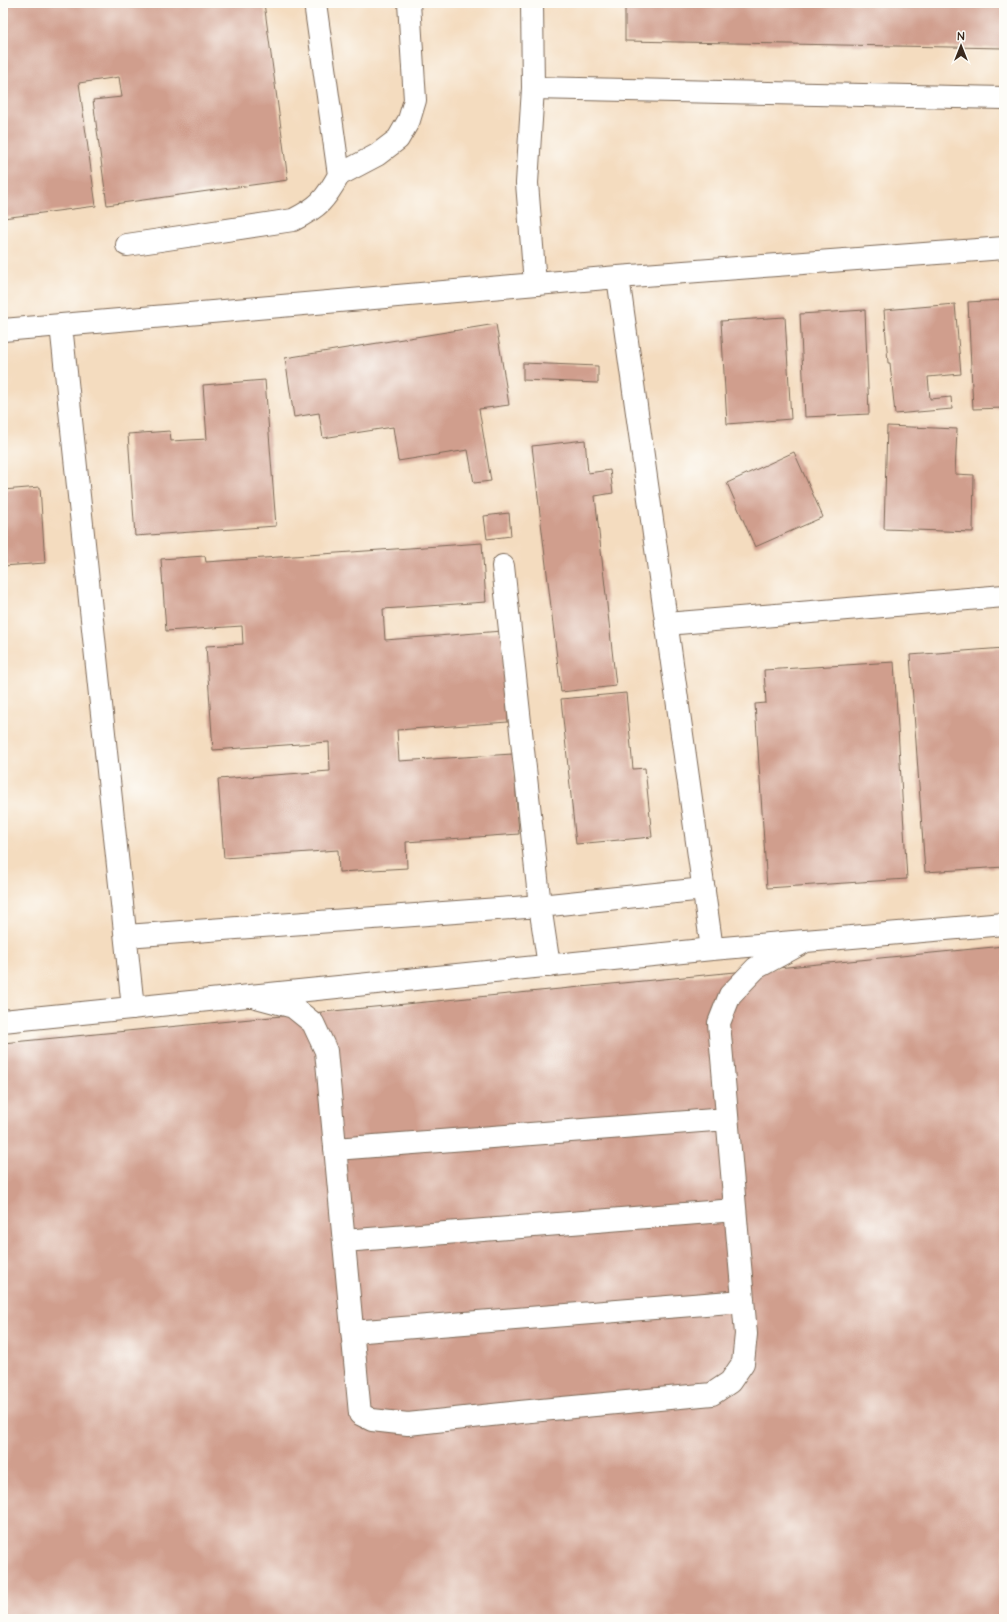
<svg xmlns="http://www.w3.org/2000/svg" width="1007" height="1622" viewBox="0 0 1007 1622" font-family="'Architects Daughter',sans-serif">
<rect width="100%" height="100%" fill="#fdfcf7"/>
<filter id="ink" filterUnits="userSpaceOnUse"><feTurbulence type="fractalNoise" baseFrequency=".025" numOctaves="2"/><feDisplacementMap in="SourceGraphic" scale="8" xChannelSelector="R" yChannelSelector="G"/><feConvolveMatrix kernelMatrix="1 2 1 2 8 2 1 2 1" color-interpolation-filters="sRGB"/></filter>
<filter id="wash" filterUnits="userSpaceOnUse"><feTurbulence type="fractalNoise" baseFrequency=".012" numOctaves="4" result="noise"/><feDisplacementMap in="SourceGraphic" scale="16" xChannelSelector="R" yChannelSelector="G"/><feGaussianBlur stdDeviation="0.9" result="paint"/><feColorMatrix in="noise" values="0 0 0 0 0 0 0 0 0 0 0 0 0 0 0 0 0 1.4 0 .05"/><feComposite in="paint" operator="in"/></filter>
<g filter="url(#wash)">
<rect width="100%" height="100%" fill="#f4dcbf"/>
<g id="blocks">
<path fill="#d09e8d" d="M3,3H264L288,180L107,205L93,100L122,97L119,77L79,83L96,206L3,218Z
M625,3H1004V48L625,41Z
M1004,300V408L973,409L968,302Z
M955,304L961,374L928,377L930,399L951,397L952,409L895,414L890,363H888L884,310Z
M865,310L869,414L805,417L800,314Z
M785,317L791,419L727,424L721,321Z
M496,324L509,405L479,409L491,481L474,483L468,450L398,461L393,427L323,438L319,413L294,417L285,358Z
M523,363L598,366V383L523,380Z
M265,380L276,526L135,536L128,434L170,431L171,441L207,439L203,385Z
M887,426L957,429L955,474L974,475L973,532L884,529Z
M585,440L588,473L610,470L613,493L595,496L616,686L561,692L532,446Z
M794,452L823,517L755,547L727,483Z
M40,487L45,563L3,566V490Z
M509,513L511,536L487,539L484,516Z
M482,543L486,602L383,609L385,640L502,631L508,722L397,730L399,761L513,754L519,834L406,842L407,868L339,872L338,850L224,858L218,779L330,771L329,742L213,750L206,646L243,644L242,626L166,631L161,559L205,556L206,562Z
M1004,648V867L925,872L910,655Z
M894,662L907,879L767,888L755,704L766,703L764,670Z
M626,693L633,769L645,768L652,837L576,844L561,699Z
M1004,946V1619H3V1043Z"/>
</g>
</g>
<g filter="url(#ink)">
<use href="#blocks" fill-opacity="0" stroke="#7c6856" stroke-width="1"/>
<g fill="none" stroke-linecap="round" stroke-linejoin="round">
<g stroke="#7c6856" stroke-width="24">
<path id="minor" d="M532,3L533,88L527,183L535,284
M533,88L1004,98
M339,175L377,155L398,139L409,120L415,100L409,3
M127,245L293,220C319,207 325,200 339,175L315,3
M618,277L712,949
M61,325L133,1008
M3,330L618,277L1004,248
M503,566L540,906L549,966
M666,624L1004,596
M126,936L540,906L704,889
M252,996L293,1007L313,1023L326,1051L360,1414L372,1420L408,1424L520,1412L712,1394L730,1382L743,1363L746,1334L719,1023L730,995L756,968L806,941
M3,1021L712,949L1004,924
M335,1149L727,1119
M344,1241L735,1210
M352,1332L743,1301"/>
</g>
<use href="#minor" stroke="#fff" stroke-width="22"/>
</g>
</g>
<rect width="1007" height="1622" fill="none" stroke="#fdfcf7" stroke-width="16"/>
<g transform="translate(961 46)" stroke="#fdfcf7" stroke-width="3" paint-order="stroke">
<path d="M0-3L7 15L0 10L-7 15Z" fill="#3b2a1e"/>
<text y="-6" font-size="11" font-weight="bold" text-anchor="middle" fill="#3b2a1e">N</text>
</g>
</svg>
